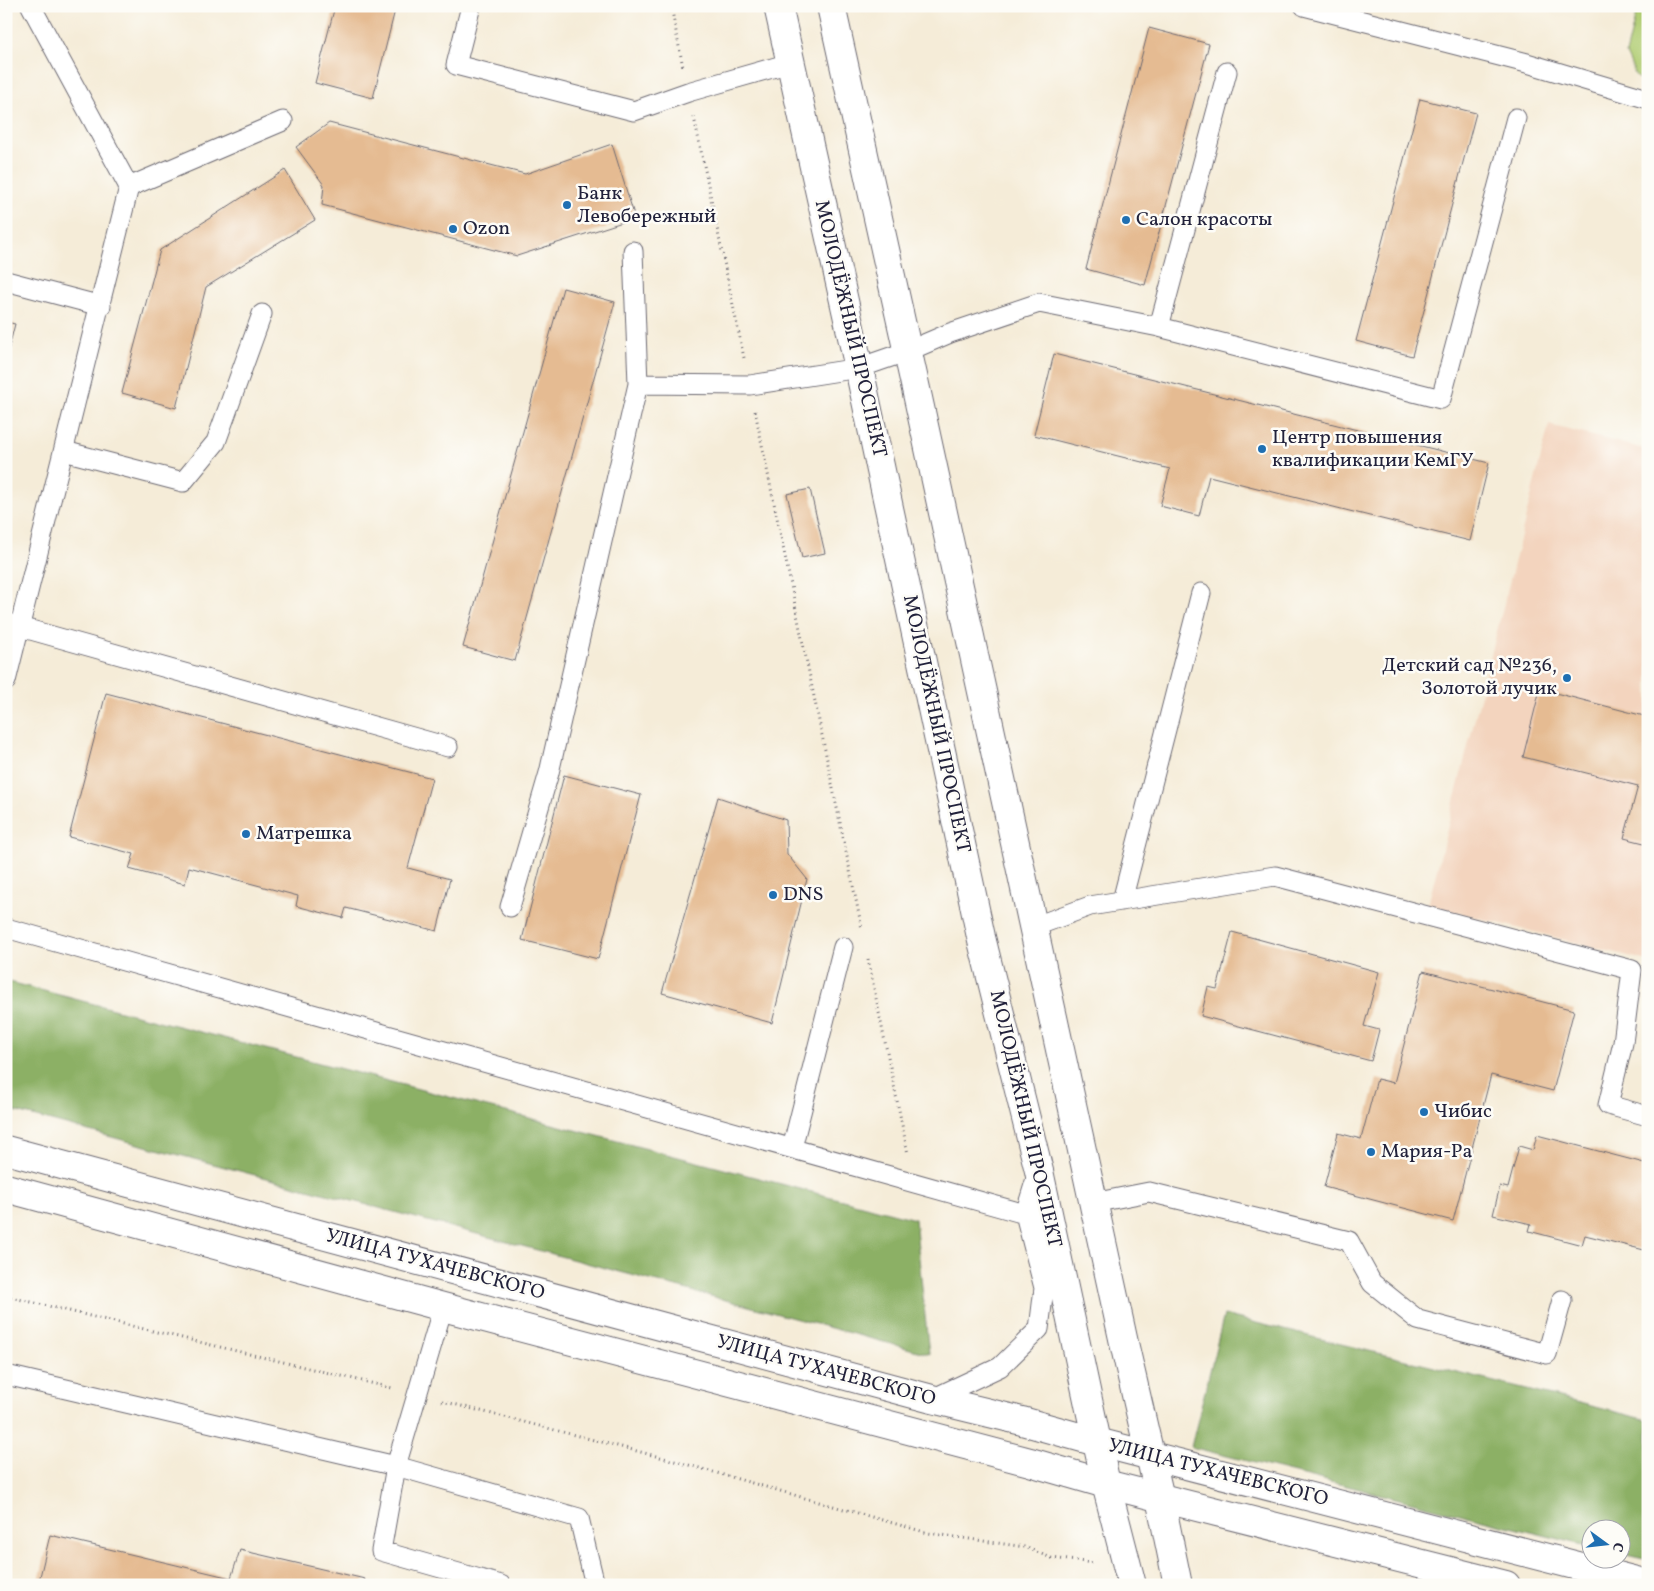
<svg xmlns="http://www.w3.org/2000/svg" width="1654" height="1591" viewBox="0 0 1654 1591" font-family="Vollkorn,serif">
<rect width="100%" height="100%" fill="#fdfcf7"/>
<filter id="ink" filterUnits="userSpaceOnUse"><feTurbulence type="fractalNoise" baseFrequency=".02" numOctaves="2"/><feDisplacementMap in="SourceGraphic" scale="10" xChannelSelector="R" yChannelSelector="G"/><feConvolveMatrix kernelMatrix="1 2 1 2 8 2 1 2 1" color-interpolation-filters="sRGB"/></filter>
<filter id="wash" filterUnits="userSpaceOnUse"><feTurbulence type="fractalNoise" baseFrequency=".0096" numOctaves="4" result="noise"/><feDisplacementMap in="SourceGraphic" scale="20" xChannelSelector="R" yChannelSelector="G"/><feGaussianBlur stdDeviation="1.12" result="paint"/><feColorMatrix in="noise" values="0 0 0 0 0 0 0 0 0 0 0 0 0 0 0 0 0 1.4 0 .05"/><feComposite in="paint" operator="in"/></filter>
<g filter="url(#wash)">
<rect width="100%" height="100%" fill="#f5ecd8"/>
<path fill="#f3d4be" d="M1549,425L1648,450V961L1428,905Z"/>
<path fill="#b1cd73" stroke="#6a7857" d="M1638,6H1648V85L1636,76L1626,54Z"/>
<path fill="#8cb065" stroke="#576950" d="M6,981L915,1219L929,1354L6,1109Z
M1224,1315L1648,1420V1560L1622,1554V1528H1592L1591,1547L1191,1447Z"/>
<g id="blocks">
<path fill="#e5bb92" d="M335,6H396L373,98L315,83Z
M1149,28L1209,44L1145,285L1086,269Z
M1420,99L1476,113L1412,356L1356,341Z
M329,123L525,174L612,144L635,218L517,256L322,205L324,185L296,147Z
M285,170L315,220L206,287L176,408L122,393L160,250Z
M563,288L615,302L515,661L463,647Z
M6,322L15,324L7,355H6Z
M1054,354L1489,463L1470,541L1209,476L1199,516L1160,506L1170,469L1034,435Z
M810,489L825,553L802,558L787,494Z
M1540,689L1648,717V844L1624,838L1638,786L1523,757Z
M106,693L432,778L408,868L450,879L437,931L346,908L343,918L296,906L298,896L189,867L185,884L129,869L134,854L69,837Z
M564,775L641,795L598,959L522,940Z
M718,797L786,820L787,854L807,879L772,1023L662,993Z
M1232,932L1379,972L1364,1026L1379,1030L1371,1061L1201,1016L1208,987L1217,989Z
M1423,971L1574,1010L1553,1091L1491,1075L1453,1221L1324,1187L1338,1133L1361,1139L1377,1079L1394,1083Z
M1537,1135L1648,1164V1251L1585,1235L1582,1245L1529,1231L1531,1224L1493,1215L1500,1186L1508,1188L1519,1146L1533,1150Z
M50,1535L231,1578L240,1550L365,1579L363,1585H38Z"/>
</g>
</g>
<g filter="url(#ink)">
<use href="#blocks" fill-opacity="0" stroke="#6c6972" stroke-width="1"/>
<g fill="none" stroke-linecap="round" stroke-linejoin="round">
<g stroke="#6c6972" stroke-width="21">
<path id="lane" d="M31,6L129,187
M471,6L456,65L634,111L688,92L790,63
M1304,6L1527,63L1648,99
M6,281L101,306
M1159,327L1227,72
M638,384L750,385L859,368L908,351L950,333L1039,303L1159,327L1441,399L1516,118
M64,451L183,482L216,442L262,314
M6,623L448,747
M6,681L129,187L283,121
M1122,901L1201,593
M510,907L549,773L638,384L633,251
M1033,927L1090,906L1275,876L1632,970L1623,1043L1608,1105L1648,1116
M6,928L1025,1214
M792,1148L843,947
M1093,1203L1149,1192L1349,1241L1372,1283L1418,1320L1547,1354L1562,1300
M443,1307L396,1466L579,1518L595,1585
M6,1375L396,1466L381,1551L501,1585
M932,1399L1000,1367L1039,1329L1044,1288L1025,1214L1038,1172"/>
</g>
<g stroke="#6c6972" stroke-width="30">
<path id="secondary" d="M778,6L859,368L981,937L1039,1171L1106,1484L1132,1585
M831,6L918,398L1124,1343L1160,1498L1178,1585"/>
</g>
<g stroke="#6c6972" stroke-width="30">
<path id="primary" d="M6,1150L932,1399L1022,1421L1097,1442L1648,1584
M6,1188L443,1307L1030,1462L1106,1484L1506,1585"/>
</g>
<path stroke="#6c6972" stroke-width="3" stroke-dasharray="1 4" stroke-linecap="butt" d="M671,6L683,67
M694,117L744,358
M755,411L862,929
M868,959L908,1154
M6,1296L392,1388
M442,1401L664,1458L928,1533L1025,1547L1051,1558L1094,1563
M1258,1582L1259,1585"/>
<use href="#lane" stroke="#fff" stroke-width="19"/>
<use href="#secondary" stroke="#fff" stroke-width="28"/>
<use href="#primary" stroke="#fff" stroke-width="28"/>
</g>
</g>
<g fill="#1f6fb2" stroke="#fdfcf7" stroke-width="2">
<circle cx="567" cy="205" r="5"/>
<circle cx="1126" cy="220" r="5"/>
<circle cx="453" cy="229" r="5"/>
<circle cx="1262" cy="449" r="5"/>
<circle cx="1567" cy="678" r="5"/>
<circle cx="246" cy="834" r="5"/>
<circle cx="773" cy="895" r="5"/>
<circle cx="1424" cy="1112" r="5"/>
<circle cx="1371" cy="1152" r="5"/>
</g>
<g text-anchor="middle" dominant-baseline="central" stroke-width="5" stroke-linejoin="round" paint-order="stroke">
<g font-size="20" fill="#22223b" stroke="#fdfcf7" text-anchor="start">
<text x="577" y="194">Банк<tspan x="577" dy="23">Левобережный</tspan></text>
<text x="1136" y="220">Салон красоты</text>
<text x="463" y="229">Ozon</text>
<text x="1272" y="438">Центр повышения<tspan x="1272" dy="23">квалификации КемГУ</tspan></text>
<text x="1557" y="666" text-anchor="end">Детский сад №236,<tspan x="1557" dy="23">Золотой лучик</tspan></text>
<text x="256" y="834">Матрешка</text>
<text x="783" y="895">DNS</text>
<text x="1434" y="1112">Чибис</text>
<text x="1381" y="1152">Мария-Ра</text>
</g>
<g font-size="20" fill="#22223b" stroke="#fdfcf7">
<text transform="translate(850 329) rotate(77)">МОЛОДЁЖНЫЙ ПРОСПЕКТ</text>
<text transform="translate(936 724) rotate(78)">МОЛОДЁЖНЫЙ ПРОСПЕКТ</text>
<text transform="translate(1025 1119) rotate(77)">МОЛОДЁЖНЫЙ ПРОСПЕКТ</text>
<text transform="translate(435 1265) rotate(15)">УЛИЦА ТУХАЧЕВСКОГО</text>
<text transform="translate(826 1371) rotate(15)">УЛИЦА ТУХАЧЕВСКОГО</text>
<text transform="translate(1218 1473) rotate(14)">УЛИЦА ТУХАЧЕВСКОГО</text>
</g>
</g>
<rect width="1654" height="1591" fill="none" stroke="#fdfcf7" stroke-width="25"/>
<g transform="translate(1606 1544) rotate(105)"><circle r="24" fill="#fdfcf7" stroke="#a5a5ac"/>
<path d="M0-4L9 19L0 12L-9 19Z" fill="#1f6fb2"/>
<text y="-8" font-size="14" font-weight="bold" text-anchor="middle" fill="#22223b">С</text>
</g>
</svg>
